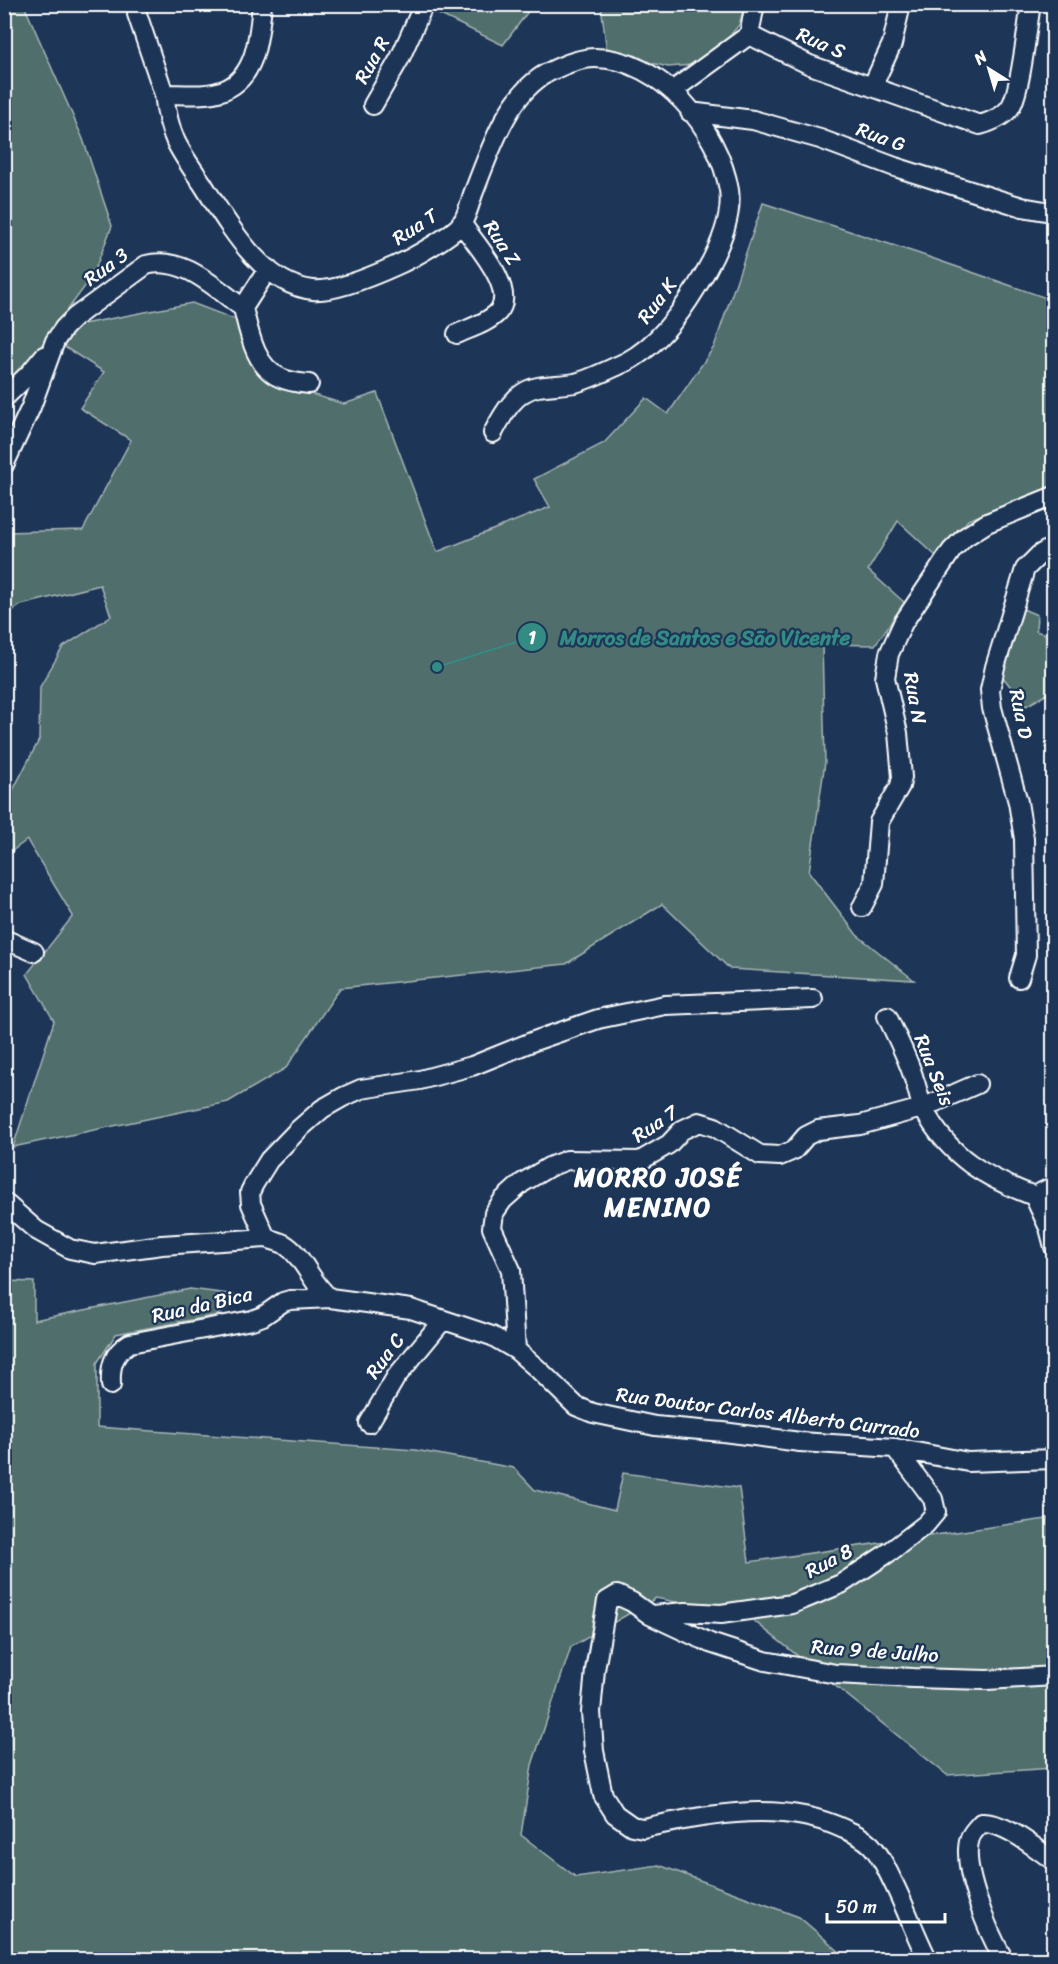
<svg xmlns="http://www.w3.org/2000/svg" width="1058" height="1964" viewBox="0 0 1058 1964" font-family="Sriracha,sans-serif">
<rect width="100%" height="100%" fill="#1d3557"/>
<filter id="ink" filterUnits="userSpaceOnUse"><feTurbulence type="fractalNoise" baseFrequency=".0167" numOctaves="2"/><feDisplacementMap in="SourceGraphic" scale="12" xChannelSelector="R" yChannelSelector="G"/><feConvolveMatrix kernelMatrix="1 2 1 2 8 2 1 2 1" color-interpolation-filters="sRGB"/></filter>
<g filter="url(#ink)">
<path fill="#506e6c" stroke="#a8b6b6" stroke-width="1.5" d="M5,5H24L83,139L112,226L92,277L26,366L5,387Z
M433,5H533L503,45L430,10Z
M601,5H745L739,25L727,39L692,65L668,67L607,52Z
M763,203L920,254L1052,300L1053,303V488L968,520L937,557L898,521L868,570L905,603L875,645L822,644L825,762L809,872L857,935L914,980L730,969L662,904L566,964L340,988L286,1068L228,1102L13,1147L54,1021L27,974L73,916L27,840L5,856V798L13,790L39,740L40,687L63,647L111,616L100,585L21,605L5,616V532L83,530L131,440L80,408L104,372L63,346L78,325L192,303L239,321L271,382L344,404L377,393L437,552L550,507L534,479L604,443L646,398L668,414L714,347Z
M1023,609L1037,615L1036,631L1053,637V702L1049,693L1026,706L1002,676Z
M5,1281L34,1282V1320L190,1289L245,1296L217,1315L116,1334L97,1363V1427L415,1450L514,1468L535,1490L615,1510L623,1473L739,1488L749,1562L1053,1518V1768L947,1775L749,1617L656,1598L571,1647L532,1765L521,1835L576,1877L659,1865L799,1917L848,1959L5,1960Z"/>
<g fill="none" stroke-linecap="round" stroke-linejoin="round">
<g stroke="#fff" stroke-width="22">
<path id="street" d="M755,4L749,35L810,65L980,125C990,122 1005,116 1011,106C1021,89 1027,27 1031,4
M137,14L164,94C183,94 206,97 224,90C257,77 259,34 262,4
M872,87L892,44L901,4
M672,91L749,35
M164,94C166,111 169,127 176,142C183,156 193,170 202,183C227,222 261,285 313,290C335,292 375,275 395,266C411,259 452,236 462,223C467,215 470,203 473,194C489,154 507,93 549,72C563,65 579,58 595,58C661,58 719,130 729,190C733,217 719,248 706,271C687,305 661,344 626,362C610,369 591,379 575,383C563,385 550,385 538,387C515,391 503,414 493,433
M373,105L400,58L424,4
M690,112L753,120L820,139L895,167L1022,207L1045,211L1054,210
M243,308L268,269
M457,334C470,328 488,323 498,312C518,290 475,243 461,223
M4,398L30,373L44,356
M4,465L31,407L55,341L64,328L75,317L146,265C183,255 215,288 243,308C249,332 255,368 281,378C289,382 300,383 309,384
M862,907L874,884L879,822L900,786L902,777L898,733L885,678L889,654L903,623L952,550L965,537L987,523L1054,496
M4,939L34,952
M1019,978L1026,955L1024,839L1018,802L992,708L990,690L995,667L1025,569L1039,555L1054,546
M887,1016C896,1036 908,1058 914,1079C918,1089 919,1101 924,1110C949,1157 986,1178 1034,1196L1049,1228L1054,1247
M1034,1196L1054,1186
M4,1202L36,1230L70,1249L95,1254L162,1245L266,1238C272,1240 278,1241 284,1244C304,1256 311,1284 330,1298
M266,1238L251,1204L250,1192L254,1184L269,1160L298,1130L322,1109L343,1097L361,1089L420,1080L472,1066L534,1041L598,1019L665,1005L813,999
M516,1350L511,1270L492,1228L494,1213L503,1200L522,1183L549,1167L567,1160L640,1161L669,1144L682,1130L699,1122L715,1127L760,1155L780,1156L794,1150L806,1136L818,1130L860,1125L922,1108L977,1084
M111,1385C110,1366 113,1353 130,1343L252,1320L263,1316L283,1302L290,1300L330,1298L411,1309L492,1336L516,1350L539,1370L576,1406L593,1413L655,1426L723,1432L800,1442L895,1448L968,1462L1054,1459
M369,1423L396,1377L443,1320
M652,1615L686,1612L721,1614L792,1604L841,1584L891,1551L926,1524L936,1512L933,1499L895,1448
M928,1960C915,1934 905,1906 892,1880C886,1868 881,1855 871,1845C864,1838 854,1833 844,1829C781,1799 708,1815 643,1828L632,1826L615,1814L603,1795L594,1751L591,1712L595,1670L607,1601L617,1595L632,1602L650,1615L710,1643L765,1661L798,1667L836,1674L913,1678L987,1680L1054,1676
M1004,1960C989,1934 960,1867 970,1838C972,1832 977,1828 981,1823C1004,1821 1035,1848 1054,1861"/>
</g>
<use href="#street" stroke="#1d3557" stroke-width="18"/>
</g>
</g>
<g text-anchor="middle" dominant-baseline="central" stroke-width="4.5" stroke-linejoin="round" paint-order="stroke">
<g font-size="20" fill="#fff" stroke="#1d3557">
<text transform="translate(821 43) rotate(23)">Rua S</text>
<text transform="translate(372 60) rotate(-61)">Rua R</text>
<text transform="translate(881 137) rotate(20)">Rua G</text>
<text transform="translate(415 227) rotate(-33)">Rua T</text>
<text transform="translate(502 243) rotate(57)">Rua Z</text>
<text transform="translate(106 267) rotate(-36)">Rua 3</text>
<text transform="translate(657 301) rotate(-53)">Rua K</text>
<text transform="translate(915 698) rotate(80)">Rua N</text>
<text transform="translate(1021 714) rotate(78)">Rua D</text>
<text transform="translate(934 1070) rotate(68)">Rua Seis</text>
<text transform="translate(655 1124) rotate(-34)">Rua 7</text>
<text transform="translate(202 1305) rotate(-13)">Rua da Bica</text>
<text transform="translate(385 1356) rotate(-54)">Rua C</text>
<text transform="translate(768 1413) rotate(7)">Rua Doutor Carlos Alberto Currado</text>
<text transform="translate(829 1561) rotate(-28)">Rua 8</text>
<text transform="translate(875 1651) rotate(4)">Rua 9 de Julho</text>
</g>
<g font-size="26" font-weight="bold" letter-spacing="1.5" fill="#fff" stroke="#1d3557">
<text x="658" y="1177">MORRO JOSÉ<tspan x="658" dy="30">MENINO</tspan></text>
</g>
</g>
<path fill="none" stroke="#338b84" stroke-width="2" d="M437 667L532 637"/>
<g fill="#338b84" stroke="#1d3557" stroke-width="2">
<circle cx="437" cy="667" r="6"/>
<circle cx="532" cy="637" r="15"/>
</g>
<g font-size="18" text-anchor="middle" font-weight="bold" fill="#fff">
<text x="532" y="644">1</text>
</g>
<g font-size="21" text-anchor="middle" font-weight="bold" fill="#338b84" stroke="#1d3557" stroke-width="4.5" stroke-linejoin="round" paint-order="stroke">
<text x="705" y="645">Morros de Santos e São Vicente</text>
</g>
<rect width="1058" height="1964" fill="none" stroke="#1d3557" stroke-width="24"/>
<rect x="12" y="12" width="1034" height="1940" fill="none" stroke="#fff" stroke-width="2" filter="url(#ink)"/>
<g transform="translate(989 69) rotate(323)" stroke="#1d3557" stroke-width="4.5" paint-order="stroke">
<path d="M0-4.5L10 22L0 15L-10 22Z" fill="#ffffff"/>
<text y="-9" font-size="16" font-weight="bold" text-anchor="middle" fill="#ffffff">N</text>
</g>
<path d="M827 1913v9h118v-9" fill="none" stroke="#ffffff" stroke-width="3"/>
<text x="836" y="1913" font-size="18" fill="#ffffff" stroke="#1d3557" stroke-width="4.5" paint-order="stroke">50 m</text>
</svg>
